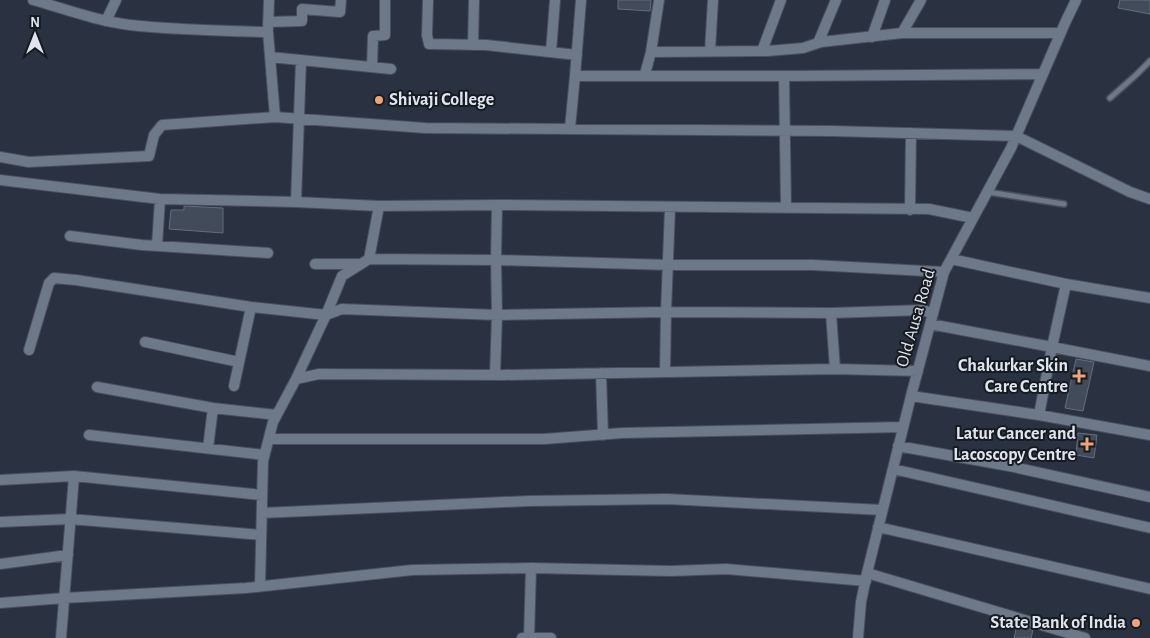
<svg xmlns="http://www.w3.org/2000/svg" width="1150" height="638" viewBox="0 0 1150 638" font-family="'Alegreya Sans',sans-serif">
<rect width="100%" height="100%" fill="#2a3241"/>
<path fill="#414b5a" stroke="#636d7e" d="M618,0H651L650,11L618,9Z
M1120,0H1150V14L1118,8Z
M184,206L223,208V233L169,229L171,210H184Z
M1076,359L1094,362L1083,411L1065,408Z
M1078,433L1097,435L1094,458L1076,455Z
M1017,625L1033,630L1031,638H1014Z"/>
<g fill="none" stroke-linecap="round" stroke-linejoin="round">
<g stroke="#474f5b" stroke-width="8">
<path id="lane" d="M1110,98L1136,75L1150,61
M988,192L1064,204"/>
</g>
<g stroke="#474f5b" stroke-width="12">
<path id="street" d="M33,0C65,9 97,21 130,25C176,30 222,31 268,32L275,117L425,128L832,131L1016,136L1130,192L1150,199
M428,0L427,35L429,44L486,45L577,55
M106,21L116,0
M268,22L302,21V9L340,12L341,0
M268,29L269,0
M902,33L921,0
M872,37L885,0
M818,43L836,0
M473,45L474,0
M710,51L713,0
M762,51L781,0
M551,52L555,0
M651,52L659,0
M270,57L391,69
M301,60L296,202L379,206
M372,67L373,36L385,35V0
M645,74L651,52L768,51L803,48L821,42L902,33H1060
M575,76L581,0
M570,128L575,76H784
M0,157L29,162L149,156L154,135L162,125L275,117
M0,180L160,199L296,202
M786,208L784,76L1042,74
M910,210L911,133
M70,236L142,245L268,253
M157,246L160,199
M369,259L496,260L497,205L929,209L973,218
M951,259L1066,284
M315,264H361
M1150,298L1066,284L1052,347L1150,366
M930,324L1052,347L1039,415
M145,342L239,362
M29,350L49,283L54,278L76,280L251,307
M835,369L831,313L923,310L933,314
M665,372L666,312L831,313
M601,373L603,435
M495,375L497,315L666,312L670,208
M296,379L326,315L342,309L497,315L496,260L669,265H813L944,272
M234,386L251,307L326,315L342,276L369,259L379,206L497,205
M97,387L213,408
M911,396L1039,415L1150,435
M89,435L264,455
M269,439H544L622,433L903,427
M898,446L1009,466L1150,497
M208,448L213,408L277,415
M893,469L1150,528
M0,480L74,476L262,495
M262,513L528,501L667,499L882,510
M0,522L70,519L261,535
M878,527L1150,589
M0,564L68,555
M867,573L1085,638
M260,586L263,461L273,422L296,379L319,374L502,375L835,369L918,371
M0,603L64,598L246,588L412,570L531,568
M61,638L74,476
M522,638H551
M529,638L531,568L671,571L726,569L866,581
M858,638L861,602L867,573L911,396L944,272L1011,148L1065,23L1076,0"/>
</g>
<use href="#lane" stroke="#6d7888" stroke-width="5"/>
<use href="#street" stroke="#6d7888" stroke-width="10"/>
</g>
<g fill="#efa378" stroke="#161a21" stroke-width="2">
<circle cx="379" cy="100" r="5"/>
<path d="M1076.5 368.5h5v5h5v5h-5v5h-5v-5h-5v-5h5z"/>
<path d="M1084.5 436.5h5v5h5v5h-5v5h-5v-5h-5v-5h5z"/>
<circle cx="1136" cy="623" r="5"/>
</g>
<g text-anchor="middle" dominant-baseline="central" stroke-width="4" stroke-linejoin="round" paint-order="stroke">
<g font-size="18" font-weight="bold" fill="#dfe4ee" stroke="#161a21" text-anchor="end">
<text x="389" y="100" text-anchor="start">Shivaji College</text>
<text x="1068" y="366">Chakurkar Skin<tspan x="1068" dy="21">Care Centre</tspan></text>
<text x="1076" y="434">Latur Cancer and<tspan x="1076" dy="21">Lacoscopy Centre</tspan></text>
<text x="1126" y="623">State Bank of India</text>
</g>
<g font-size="18" fill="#dfe4ee" stroke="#161a21">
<text transform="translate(916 318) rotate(-74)">Old Ausa Road</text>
</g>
</g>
<g transform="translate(35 35)" stroke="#161a21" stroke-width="4" paint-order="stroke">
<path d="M0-4L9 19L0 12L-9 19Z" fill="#dfe4ee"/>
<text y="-8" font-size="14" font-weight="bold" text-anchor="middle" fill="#dfe4ee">N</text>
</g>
</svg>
